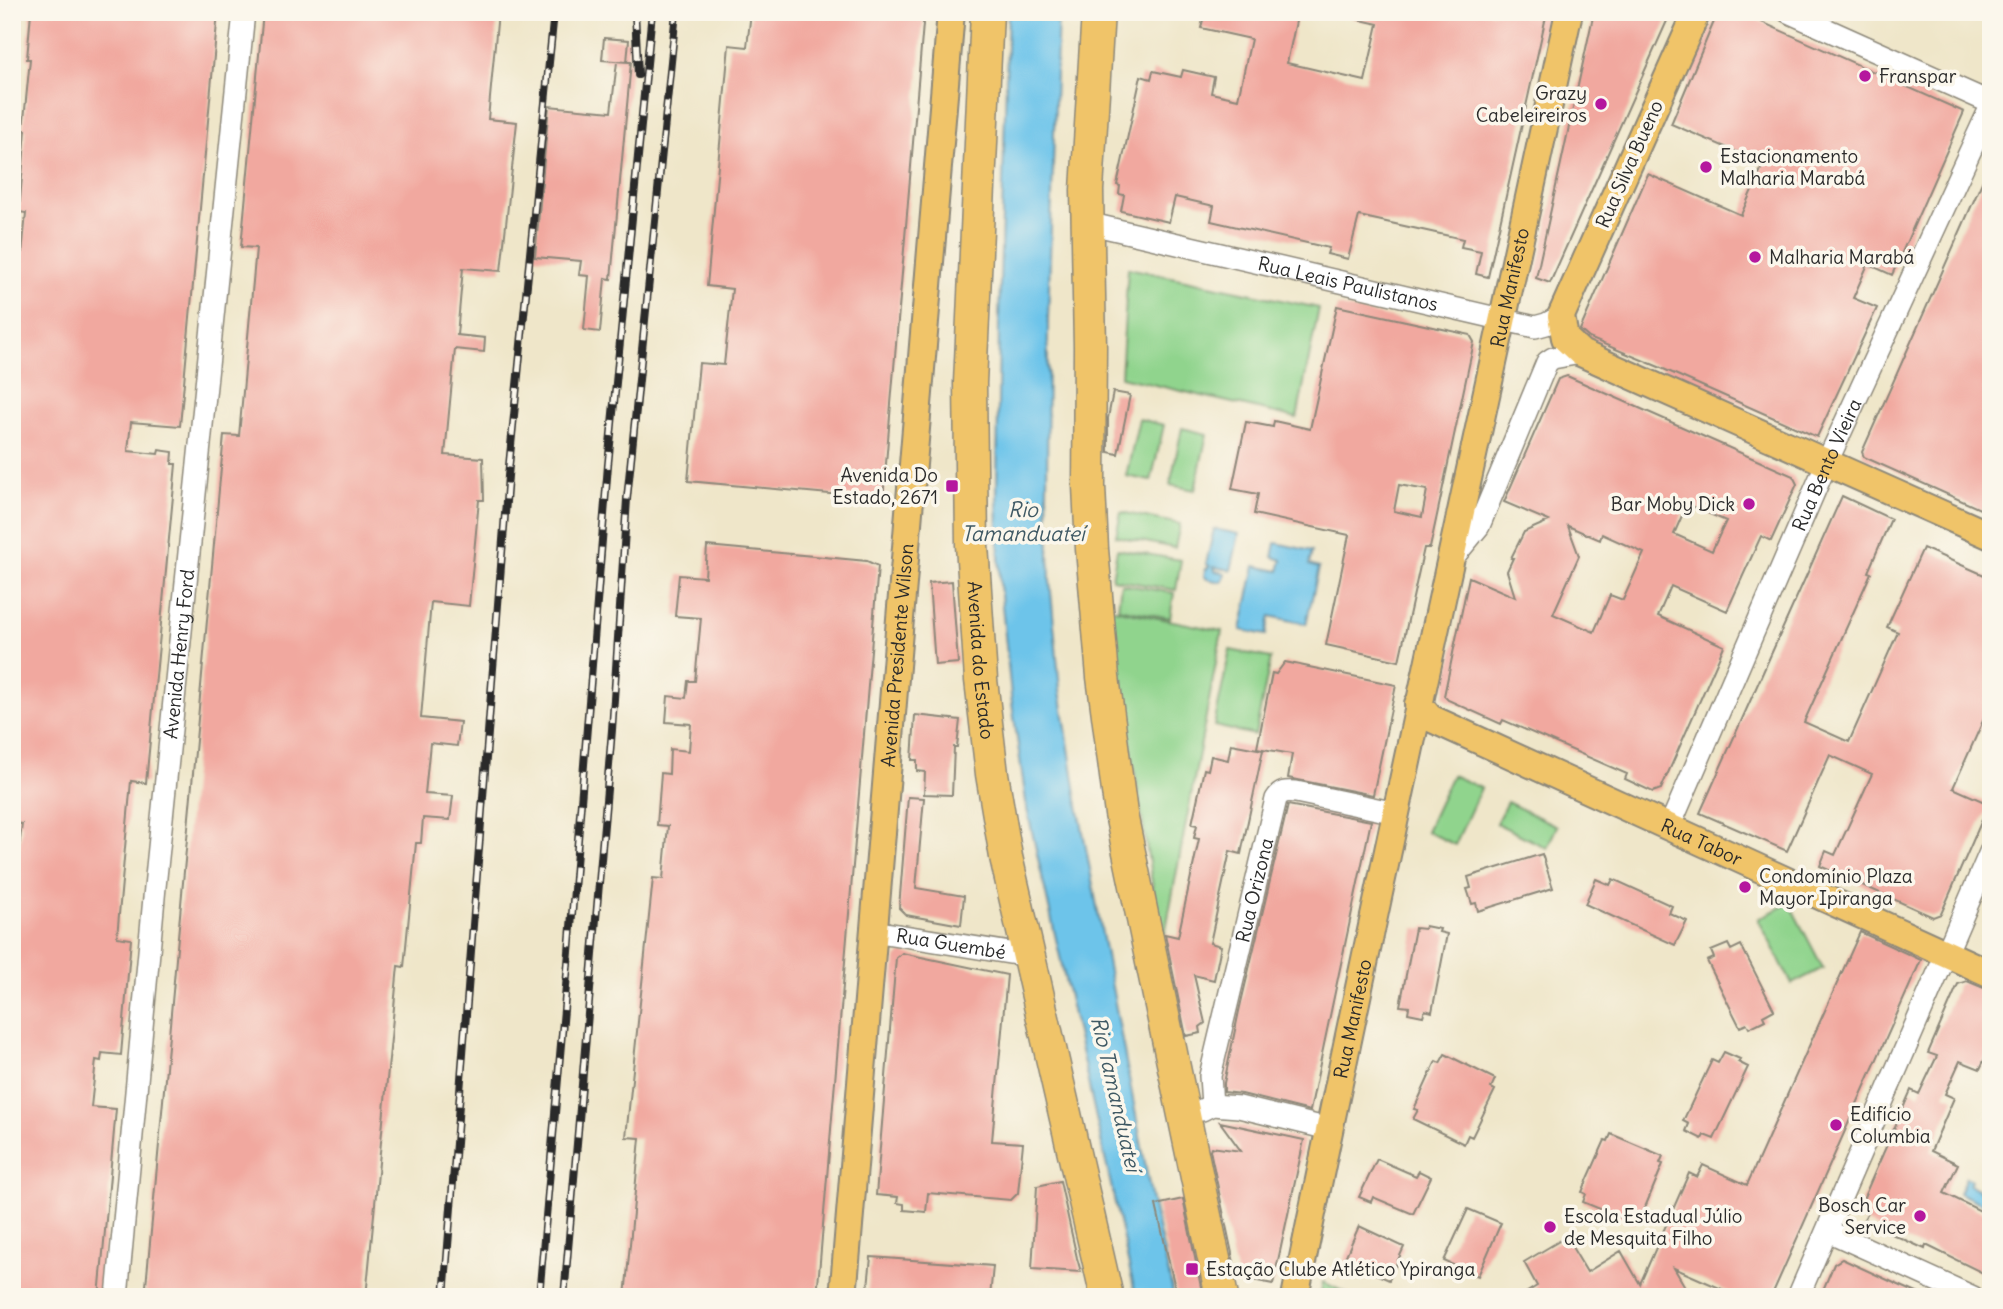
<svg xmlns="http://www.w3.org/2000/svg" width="2003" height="1309" viewBox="0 0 2003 1309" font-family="Delius,sans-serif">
<rect width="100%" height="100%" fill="#fbf7ec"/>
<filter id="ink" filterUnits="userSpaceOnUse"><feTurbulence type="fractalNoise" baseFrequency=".0143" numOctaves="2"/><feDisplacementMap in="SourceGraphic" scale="14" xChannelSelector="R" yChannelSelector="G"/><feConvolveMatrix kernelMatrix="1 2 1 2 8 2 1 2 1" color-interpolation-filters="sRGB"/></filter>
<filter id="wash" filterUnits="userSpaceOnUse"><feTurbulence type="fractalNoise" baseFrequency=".00686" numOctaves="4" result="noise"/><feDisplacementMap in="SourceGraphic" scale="28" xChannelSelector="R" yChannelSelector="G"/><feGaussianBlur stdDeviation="1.57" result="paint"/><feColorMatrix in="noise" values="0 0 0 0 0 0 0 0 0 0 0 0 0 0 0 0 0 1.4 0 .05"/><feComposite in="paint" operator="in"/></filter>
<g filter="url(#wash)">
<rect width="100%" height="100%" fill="#efe6c9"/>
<path fill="#90d48d" stroke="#5e805c" stroke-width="2" d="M1128,268L1319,308L1297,418L1121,377Z
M1139,419L1164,425L1151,481L1126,476Z
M1182,428L1207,434L1195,490L1170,485Z
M1121,512L1180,524L1175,548L1116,536Z
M1117,549L1181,560L1176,590L1112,579Z
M1121,584L1174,593L1170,618L1118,608Z
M1109,608L1222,631L1165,934L1160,933Z
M1230,650L1271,658L1255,735L1214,726Z
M1452,775L1481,788L1455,845L1426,831Z
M1507,802L1557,826L1547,848L1496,823Z
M1789,903L1823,968L1792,984L1758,919Z
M1323,1282L1354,1297H1320Z"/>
<path fill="#6dc4ea" stroke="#4c788a" stroke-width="2" d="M1008,12H1058L1048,319L1047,494L1050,581L1060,690L1077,800L1152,1201L1174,1297H1136L1027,809L1011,696L1000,585L997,495L999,318Z
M1214,529L1239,534L1231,570L1214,567L1215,571L1225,573L1224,579L1221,582L1207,579L1204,576L1205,570L1210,566L1206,564Z
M1276,543L1312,551L1309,565L1319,568L1306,624L1270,616L1266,635L1241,630L1255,566L1279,571L1282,560L1273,557Z
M1966,1177L1971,1180L1969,1185L1991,1196V1208L1959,1193Z"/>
<g id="blocks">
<path fill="#f1a89f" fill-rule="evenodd" d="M31,12H218L180,426L131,422L128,451L158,454L159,450L173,452L172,464H176L146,783L131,781L117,937L131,939L121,1055L102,1053L101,1061L96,1060L91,1107L116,1109L99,1297H12V856H18L22,824L12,823V277L15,254H22L26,213L19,212L26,130H23L30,59H27Z
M263,12H498L488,119L517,122L501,271L463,268L457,335L485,338L484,352L455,349L445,455L483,458L484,500H479L469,606L431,602L421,718L460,722L457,746L430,743L425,794L453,796L450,820L423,818L421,843H416L404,967L398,966L366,1297H145L224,435L239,436L256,248L241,247Z
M751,12H924L883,499L688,481L699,363L724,365L732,289L707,286L729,45L747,47Z
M1205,12H1298L1287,63L1365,81L1378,24L1352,18V12H1547L1488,277L1476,274L1481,251L1461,247L1463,239L1359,216L1348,259L1327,254L1329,248L1211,221L1214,206L1175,197L1169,222L1121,211L1124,195L1119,194L1120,186L1117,185L1141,76L1151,79L1153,71L1181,77L1183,70L1214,77L1211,93L1238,99L1251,39L1201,28Z
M1594,12H1671L1550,283L1536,278Z
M1718,12H1739L1964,112L1892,275L1868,264L1853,298L1877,308L1817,437L1659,367L1589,338L1580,330L1648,174L1741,215L1760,172L1763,163L1671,124Z
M604,38L629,40L627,62L602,60Z
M617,62H631L611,279L605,278L600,332L584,330L589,276L579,275L581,261L535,257L549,106L611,112Z
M1991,162V457L1985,471L1991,474V514L1864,457L1862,452Z
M1337,306L1470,335L1474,342L1430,548H1424L1399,661L1326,645L1349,535L1254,514L1258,494L1232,489L1246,422L1273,427L1274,421L1310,429ZM1399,485L1427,490L1422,517L1394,511Z
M1567,376L1793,476L1797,484L1771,541L1761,536L1727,611L1671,586L1658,616L1724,646L1661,789L1653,792L1625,779L1627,774L1503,720L1501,724L1448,700L1444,696L1469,577L1515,597L1507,571L1513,558H1511L1524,532L1549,521L1504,502L1558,379ZM1687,504L1726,521L1712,551L1674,534ZM1568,526L1600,540L1602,534L1644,553L1623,600L1610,595L1594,632L1553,614L1579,556Z
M1113,392L1130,395L1118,454L1108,452V418Z
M1842,496L1891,519L1868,572L1871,573L1804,722L1849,742L1898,632L1887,627L1923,548L1991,578V703L1953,788L1989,804L1941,914L1933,917L1820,866L1826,851L1835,855L1872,774L1830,755L1787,851L1700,813Z
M707,546L867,561L878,566L817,1297H625L640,1138L626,1137L653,878L663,879L668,826L657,825L661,773L669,774L670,749L689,751L691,724L666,722L668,696L686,698L688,681H695L701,618L675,616L679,575L705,577Z
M952,581L958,663L935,665L929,583Z
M1285,662L1396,685L1373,795L1288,778L1292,754L1257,748L1272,673L1276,674Z
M915,715L960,720L957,747H954L952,795L924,794L925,772L917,771V760H912Z
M1231,744L1263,750L1241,854L1230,851L1210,943L1221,946L1214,980L1194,975L1205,1023L1200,1027L1201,1033L1186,1036L1165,934L1178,937L1199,839L1194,838L1197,825L1192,824L1204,769L1208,770L1211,756L1228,760Z
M908,797L924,798L916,888L964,896L961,925L906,915L899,908Z
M1288,805L1371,821L1310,1111L1242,1094L1224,1092V1083L1239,1011Z
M1542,854L1553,888L1478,911L1476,903L1472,904L1467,889L1471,888L1468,877Z
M1596,879L1610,885L1613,879L1672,906L1669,913L1687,921L1675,945L1585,904Z
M1425,926L1440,929L1439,932L1447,934L1432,1012L1425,1010L1423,1016L1408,1013L1409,1007L1400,1006L1415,928L1424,929Z
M1860,932L1921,960L1771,1297H1740L1674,1268L1691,1297H1519L1537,1286L1524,1262L1566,1237L1587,1272L1621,1251L1640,1284L1689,1173L1697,1177L1703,1165L1747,1185Z
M1728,944L1731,950L1741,945L1774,1010L1763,1016L1765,1020L1749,1028L1747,1024L1740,1027L1707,961L1714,958L1711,951Z
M902,953L1007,975L992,1141L1023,1143L1018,1193L1011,1200L928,1193L926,1212L904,1210V1204L897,1203L898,1197L876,1195L896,958Z
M1967,981L1991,991V1046L1980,1069L1960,1061L1945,1094L1954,1098L1931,1151L1958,1164L1944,1193L1991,1216V1277L1926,1245L1925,1249L1863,1221L1869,1210L1860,1206L1911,1090L1919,1094L1937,1056L1928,1053L1958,984Z
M1724,1052L1740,1059L1738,1062L1748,1067L1714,1139L1704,1135L1702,1139L1686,1131L1689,1124L1683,1121L1712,1060L1718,1063Z
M1445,1054L1495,1079L1491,1088L1495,1090L1472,1137L1468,1135L1464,1144L1413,1119L1418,1110L1414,1109L1436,1061L1440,1063Z
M1220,1122L1304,1140L1273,1284L1237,1277L1210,1150L1211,1147L1241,1151Z
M1611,1134L1663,1156L1660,1163L1663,1164L1641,1217L1637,1216L1634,1223L1583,1202L1586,1194L1582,1192L1605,1140L1608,1141Z
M1377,1159L1416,1176L1419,1171L1431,1177L1413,1214L1373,1197L1371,1202L1359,1197Z
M1060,1181L1077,1258L1081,1272L1032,1269L1037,1186Z
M1183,1199L1203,1297H1177L1156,1205Z
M1468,1209L1501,1223L1478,1276L1444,1261Z
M1359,1226L1404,1247L1389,1280L1344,1260Z
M871,1257L993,1266L990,1297H867Z
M1842,1259L1892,1282L1926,1297H1820L1834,1264Z"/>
</g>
</g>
<g filter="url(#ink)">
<use href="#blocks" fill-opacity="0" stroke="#8d887a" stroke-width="2"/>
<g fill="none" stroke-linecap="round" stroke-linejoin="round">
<g stroke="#8d887a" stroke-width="24">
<g id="minor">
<path d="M1788,12L1991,103"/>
<path id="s1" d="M1087,223L1535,327L1546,324L1561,316"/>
<path d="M1451,560L1479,526L1547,362L1553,358L1581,353"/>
<path id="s2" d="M1669,828L1827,462L1991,106"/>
<path id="s3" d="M873,931L1029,956"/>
<path id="s4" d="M1212,1105L1210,1076L1276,799C1281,791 1286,791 1296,792L1396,813"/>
<path d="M1202,1110L1212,1105L1239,1107L1329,1129"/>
<path d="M1828,1231L1973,1297"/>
<path id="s5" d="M117,1297L155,887L244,12"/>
<path d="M1798,1297L1991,850"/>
</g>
</g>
<g stroke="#8d887a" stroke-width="30">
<g id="major">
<path d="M1697,12L1561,316L1565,338L1581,353L1991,536"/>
<path id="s6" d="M1418,704L1430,718L1991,974"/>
<path id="s7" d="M843,1297L951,12"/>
<path id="s8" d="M1295,1297C1382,868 1477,440 1569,12"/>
</g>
</g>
<g stroke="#8d887a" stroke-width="35">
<g id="highway">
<path id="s9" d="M987,12L970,383L972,545L981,680L992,774L1006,857L1107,1297"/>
<path d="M1098,12L1087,190L1090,347L1089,486L1092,549L1103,677L1121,814L1222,1297"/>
</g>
</g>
<use href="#minor" stroke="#fff" stroke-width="21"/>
<use href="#major" stroke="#f0c469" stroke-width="26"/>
<use href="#highway" stroke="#f0c469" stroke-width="32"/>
<g stroke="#2b2b2b" stroke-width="8">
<path id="rail" d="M635,12L638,75
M12,90L17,12
M444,1297L508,476L554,12
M539,1297L569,952L608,465L652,12
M564,1297L612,730L627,499L676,12"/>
</g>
<use href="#rail" stroke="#fbf7ec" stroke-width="5" stroke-dasharray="16" stroke-linecap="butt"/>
</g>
</g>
<g fill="#b5179e" stroke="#fbf7ec" stroke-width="2.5">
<circle cx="1865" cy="76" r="7"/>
<circle cx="1601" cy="104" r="7"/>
<circle cx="1706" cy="167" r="7"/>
<circle cx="1755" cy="257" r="7"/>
<rect x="945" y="479" width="14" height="14" rx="3.5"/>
<circle cx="1749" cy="504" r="7"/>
<circle cx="1745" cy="887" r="7"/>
<circle cx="1836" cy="1125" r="7"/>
<circle cx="1920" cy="1216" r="7"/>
<circle cx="1550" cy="1227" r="7"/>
<rect x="1185" y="1262" width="14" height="14" rx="3.5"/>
</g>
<g text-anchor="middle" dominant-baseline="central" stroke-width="7" stroke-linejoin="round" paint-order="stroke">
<g font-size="19" fill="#2b2b2b" stroke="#fbf7ec" text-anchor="start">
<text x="1879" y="76">Franspar</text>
<text x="1587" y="93" text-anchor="end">Grazy<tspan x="1587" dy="22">Cabeleireiros</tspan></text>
<text x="1720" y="156">Estacionamento<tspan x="1720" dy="22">Malharia Marabá</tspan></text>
<text x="1769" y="257">Malharia Marabá</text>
<text x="938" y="475" text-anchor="end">Avenida Do<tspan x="938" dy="22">Estado, 2671</tspan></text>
<text x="1735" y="504" text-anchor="end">Bar Moby Dick</text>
<text x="1759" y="876">Condomínio Plaza<tspan x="1759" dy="22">Mayor Ipiranga</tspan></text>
<text x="1850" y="1114">Edifício<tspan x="1850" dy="22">Columbia</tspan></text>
<text x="1906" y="1205" text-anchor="end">Bosch Car<tspan x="1906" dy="22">Service</tspan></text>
<text x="1564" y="1216">Escola Estadual Júlio<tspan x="1564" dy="22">de Mesquita Filho</tspan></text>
<text x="1206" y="1269">Estação Clube Atlético Ypiranga</text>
</g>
<g font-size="19" fill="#2b2b2b" stroke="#fbf7ec">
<text transform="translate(1629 164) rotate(-66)">Rua Silva Bueno</text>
<text stroke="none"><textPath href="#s1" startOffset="268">Rua Leais Paulistanos</textPath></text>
<text stroke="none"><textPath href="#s8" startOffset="1032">Rua Manifesto</textPath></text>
<text stroke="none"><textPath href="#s2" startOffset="396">Rua Bento Vieira</textPath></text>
<text stroke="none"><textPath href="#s5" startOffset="646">Avenida Henry Ford</textPath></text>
<text stroke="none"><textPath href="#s7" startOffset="644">Avenida Presidente Wilson</textPath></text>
<text stroke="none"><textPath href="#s9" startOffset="649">Avenida do Estado</textPath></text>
<text stroke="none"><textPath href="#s6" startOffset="317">Rua Tabor</textPath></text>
<text stroke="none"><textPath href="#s4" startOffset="220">Rua Orizona</textPath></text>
<text stroke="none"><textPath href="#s3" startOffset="79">Rua Guembé</textPath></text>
<text stroke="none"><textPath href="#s8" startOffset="284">Rua Manifesto</textPath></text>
</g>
<g font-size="21" font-style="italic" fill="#3f5964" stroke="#fbf7ec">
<text x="1023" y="509">Rio<tspan x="1023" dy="24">Tamanduateí</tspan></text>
<text transform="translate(1116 1094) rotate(77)">Rio Tamanduateí</text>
</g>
</g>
<rect width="2003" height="1309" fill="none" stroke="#fbf7ec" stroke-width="42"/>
</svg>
